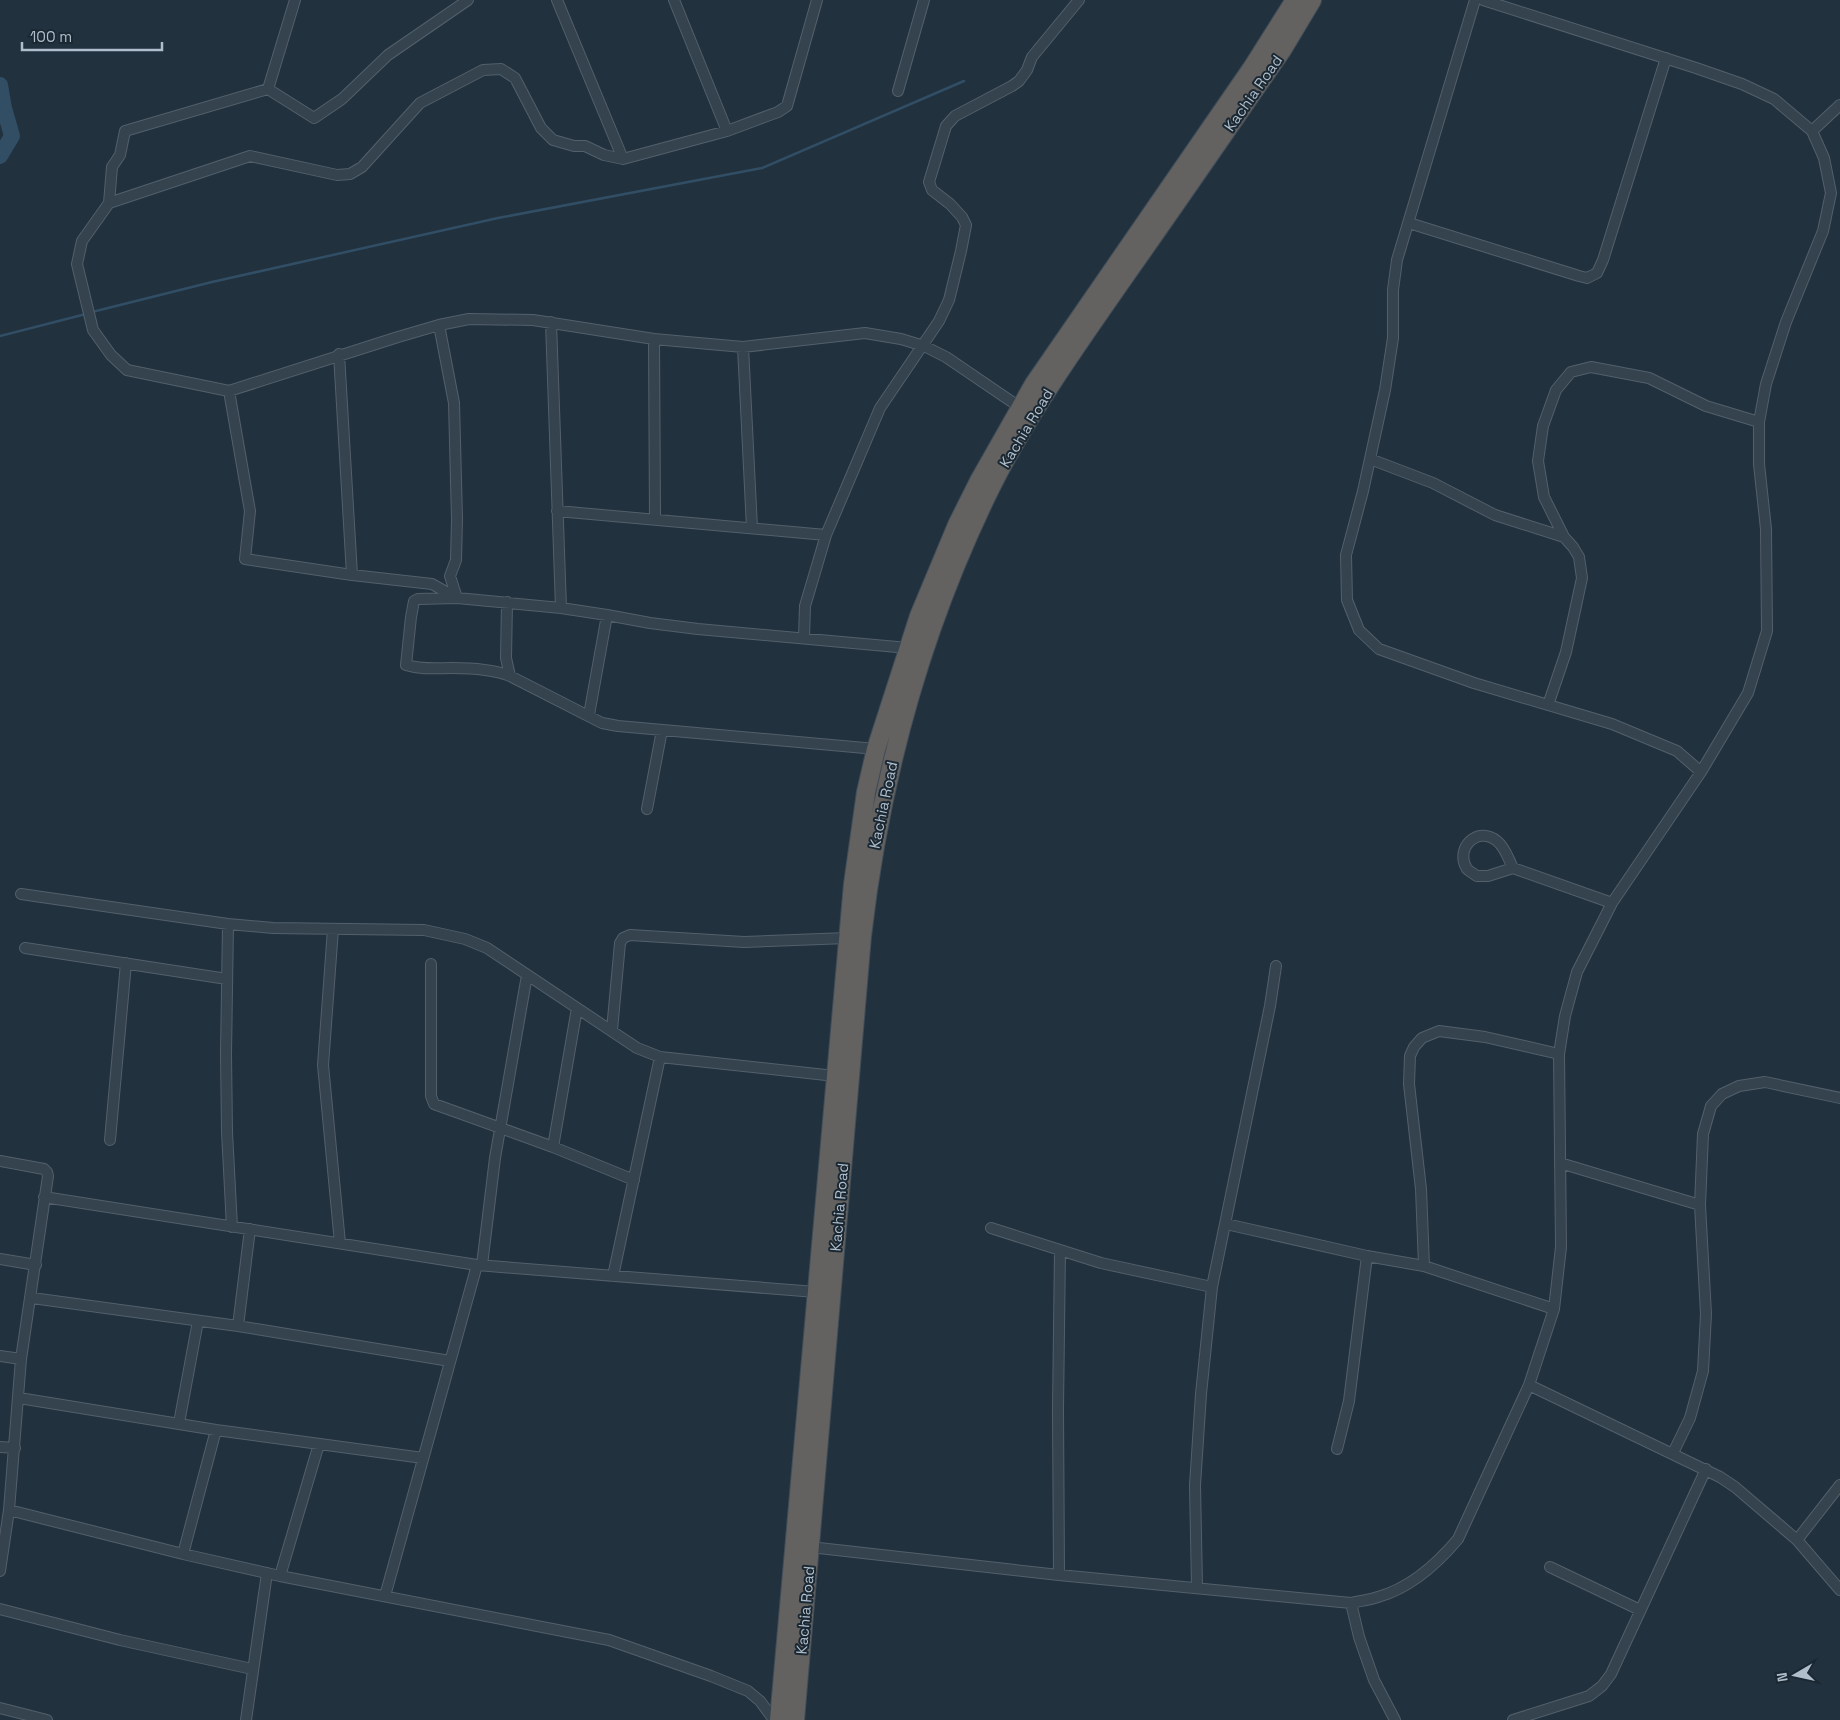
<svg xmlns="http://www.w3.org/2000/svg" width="1840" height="1720" viewBox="0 0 1840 1720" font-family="'Space Grotesk',sans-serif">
<rect width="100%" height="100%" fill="#21313e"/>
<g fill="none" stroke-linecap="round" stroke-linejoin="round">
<path stroke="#314e65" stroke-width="2.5" d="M92,312L212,282L498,218L762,168L964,81
M0,336L86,314"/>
<path stroke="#314e65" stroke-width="16" d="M0,85L4,108L12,136L0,156"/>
<g stroke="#53606c" stroke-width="12">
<path id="minor" d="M295,0L268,89L125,131L120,155L112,167L109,203L82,241L77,264L93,330L111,355L127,370L229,391L398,337L439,325L469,319L533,320L654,339L743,347L865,333L901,339L924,346L946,357L1021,408
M557,0L623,159
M674,0L727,131
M1475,0L1397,260L1393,290V338L1385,390L1363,491L1346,555L1347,600L1359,630L1379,649L1474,683L1612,724L1677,751L1701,772
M268,89L314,118L342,99L388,55L468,0
M898,91L924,0
M1812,131L1840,105
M109,203L250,156L337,175L350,174L362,167L420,103L483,70L501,69L515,78L541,128L553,140L574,146H585L604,155L623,159L727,131L778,112L787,106L817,0
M1409,223L1579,276L1587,278L1597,273L1603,260L1666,58
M551,322L561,608
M439,325L454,403L457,519L456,560L450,576L457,598L418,599L414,601L411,617L406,665C422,670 437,668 453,668C472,668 492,669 510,676
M654,339L655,519
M743,347L752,528
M339,354L352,575
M229,391L250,511L245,559L352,575L432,584L457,598L561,608L607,615L650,623L698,629L908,648
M1370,459L1433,483L1495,515L1564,537
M557,511L826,535
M507,602L506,658L510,676L602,723L618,726L876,749
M804,637L805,606L826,535L880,408L939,321L949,300L961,251L966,225L962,217L950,204L932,190L929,182L946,126L955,116L1012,86L1019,81L1027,70L1032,57L1079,0
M1548,705L1566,652L1582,578L1579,557L1573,547L1564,537L1544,497L1538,461L1543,426L1556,390L1571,372L1591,367L1649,378L1706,406L1759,422
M589,715L607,615
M647,809L662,730
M1513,868C1509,860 1505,847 1497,841C1478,825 1454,848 1467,869C1469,871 1474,874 1477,876H1488L1513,868L1612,903
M21,894L228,924L273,928L424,930L465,939L487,948L637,1048L660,1057L835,1076
M228,924L226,1054L227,1132L232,1227
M333,929L323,1065L340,1243
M25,948L227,979
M431,964V1096L434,1104L553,1147L634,1180
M612,1030L620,943L623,938L630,935L744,942L847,938
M110,1140L126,963
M553,1147L577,1008
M0,1161L44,1169L47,1172L48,1176L21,1359L9,1510L0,1571
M1560,1163L1700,1205
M44,1197L477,1265L816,1292
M1226,1224L1367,1256L1424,1266L1554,1309
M991,1228L1101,1263L1212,1287
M0,1259L36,1265
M482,1265L495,1158L527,975
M1424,1266L1421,1189L1409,1084L1410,1056L1414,1047L1422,1038L1439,1031L1485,1037L1559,1054
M613,1276L660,1057
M32,1298L238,1326L450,1361
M238,1326L250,1229
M0,1356L21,1359
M1529,1385L1720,1477L1735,1487L1797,1540L1840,1590
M19,1398L216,1430L423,1458
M179,1423L198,1321
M0,1447L15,1448
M1337,1449L1349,1401L1367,1256
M1673,1453L1690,1418L1703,1371L1706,1314L1700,1205L1703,1134L1711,1106L1722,1094L1739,1086L1765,1082L1840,1098
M9,1510L183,1554L280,1576L609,1640L711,1676L748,1691L760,1701L774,1720
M1797,1540L1840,1485
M810,1547L1059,1575L1351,1603C1360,1601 1369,1600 1378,1597C1410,1588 1437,1564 1458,1539L1529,1385L1554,1309L1561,1247L1559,1054L1565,1016L1577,972L1612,903L1701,772L1748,693L1767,631L1766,529L1759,464V422L1766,384L1786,322L1823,231L1831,193L1824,158L1812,131L1774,99L1742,84L1696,68L1483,0
M183,1554L216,1430
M1550,1567L1640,1610
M1059,1575L1058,1409L1060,1250
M280,1576L319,1444
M1197,1587L1195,1485L1201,1394L1212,1287L1270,1006L1276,966
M385,1596L477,1265
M1351,1603L1359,1637L1374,1680L1395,1720
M0,1609L120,1640L252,1669
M0,1708L47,1720
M246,1720L267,1573
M1513,1720L1589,1696L1602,1686L1611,1674L1706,1469"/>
</g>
<g stroke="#404d59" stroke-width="20">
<path id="trunk" d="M779,1720L853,884L866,792L876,749L919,616L957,525L979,481L1034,384L1252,68L1295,0
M795,1720L862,936C880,780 921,629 991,487C1027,415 1079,342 1125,276C1178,201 1230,125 1282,50L1312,0"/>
</g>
<use href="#minor" stroke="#35434e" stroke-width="10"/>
<use href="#trunk" stroke="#646260" stroke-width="18"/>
</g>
<g text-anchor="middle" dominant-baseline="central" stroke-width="4" stroke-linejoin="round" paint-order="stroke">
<g font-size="15" fill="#b0bdca" stroke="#1a2833">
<text transform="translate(1253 93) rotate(-55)">Kachia Road</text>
<text transform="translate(1026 428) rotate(-59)">Kachia Road</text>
<text transform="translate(883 805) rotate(-78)">Kachia Road</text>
<text transform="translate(839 1207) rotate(-85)">Kachia Road</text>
<text transform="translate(805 1610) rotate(-85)">Kachia Road</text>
</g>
</g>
<g transform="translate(1795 1675) rotate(261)" stroke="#1a2833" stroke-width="4" paint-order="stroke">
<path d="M0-4L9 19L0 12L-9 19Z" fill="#b0bdca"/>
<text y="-8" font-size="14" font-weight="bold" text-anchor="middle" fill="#b0bdca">N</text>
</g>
<path d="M22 42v8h140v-8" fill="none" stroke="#b0bdca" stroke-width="2.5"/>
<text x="30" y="42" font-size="15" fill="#b0bdca" stroke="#1a2833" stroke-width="4" paint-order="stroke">100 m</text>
</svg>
